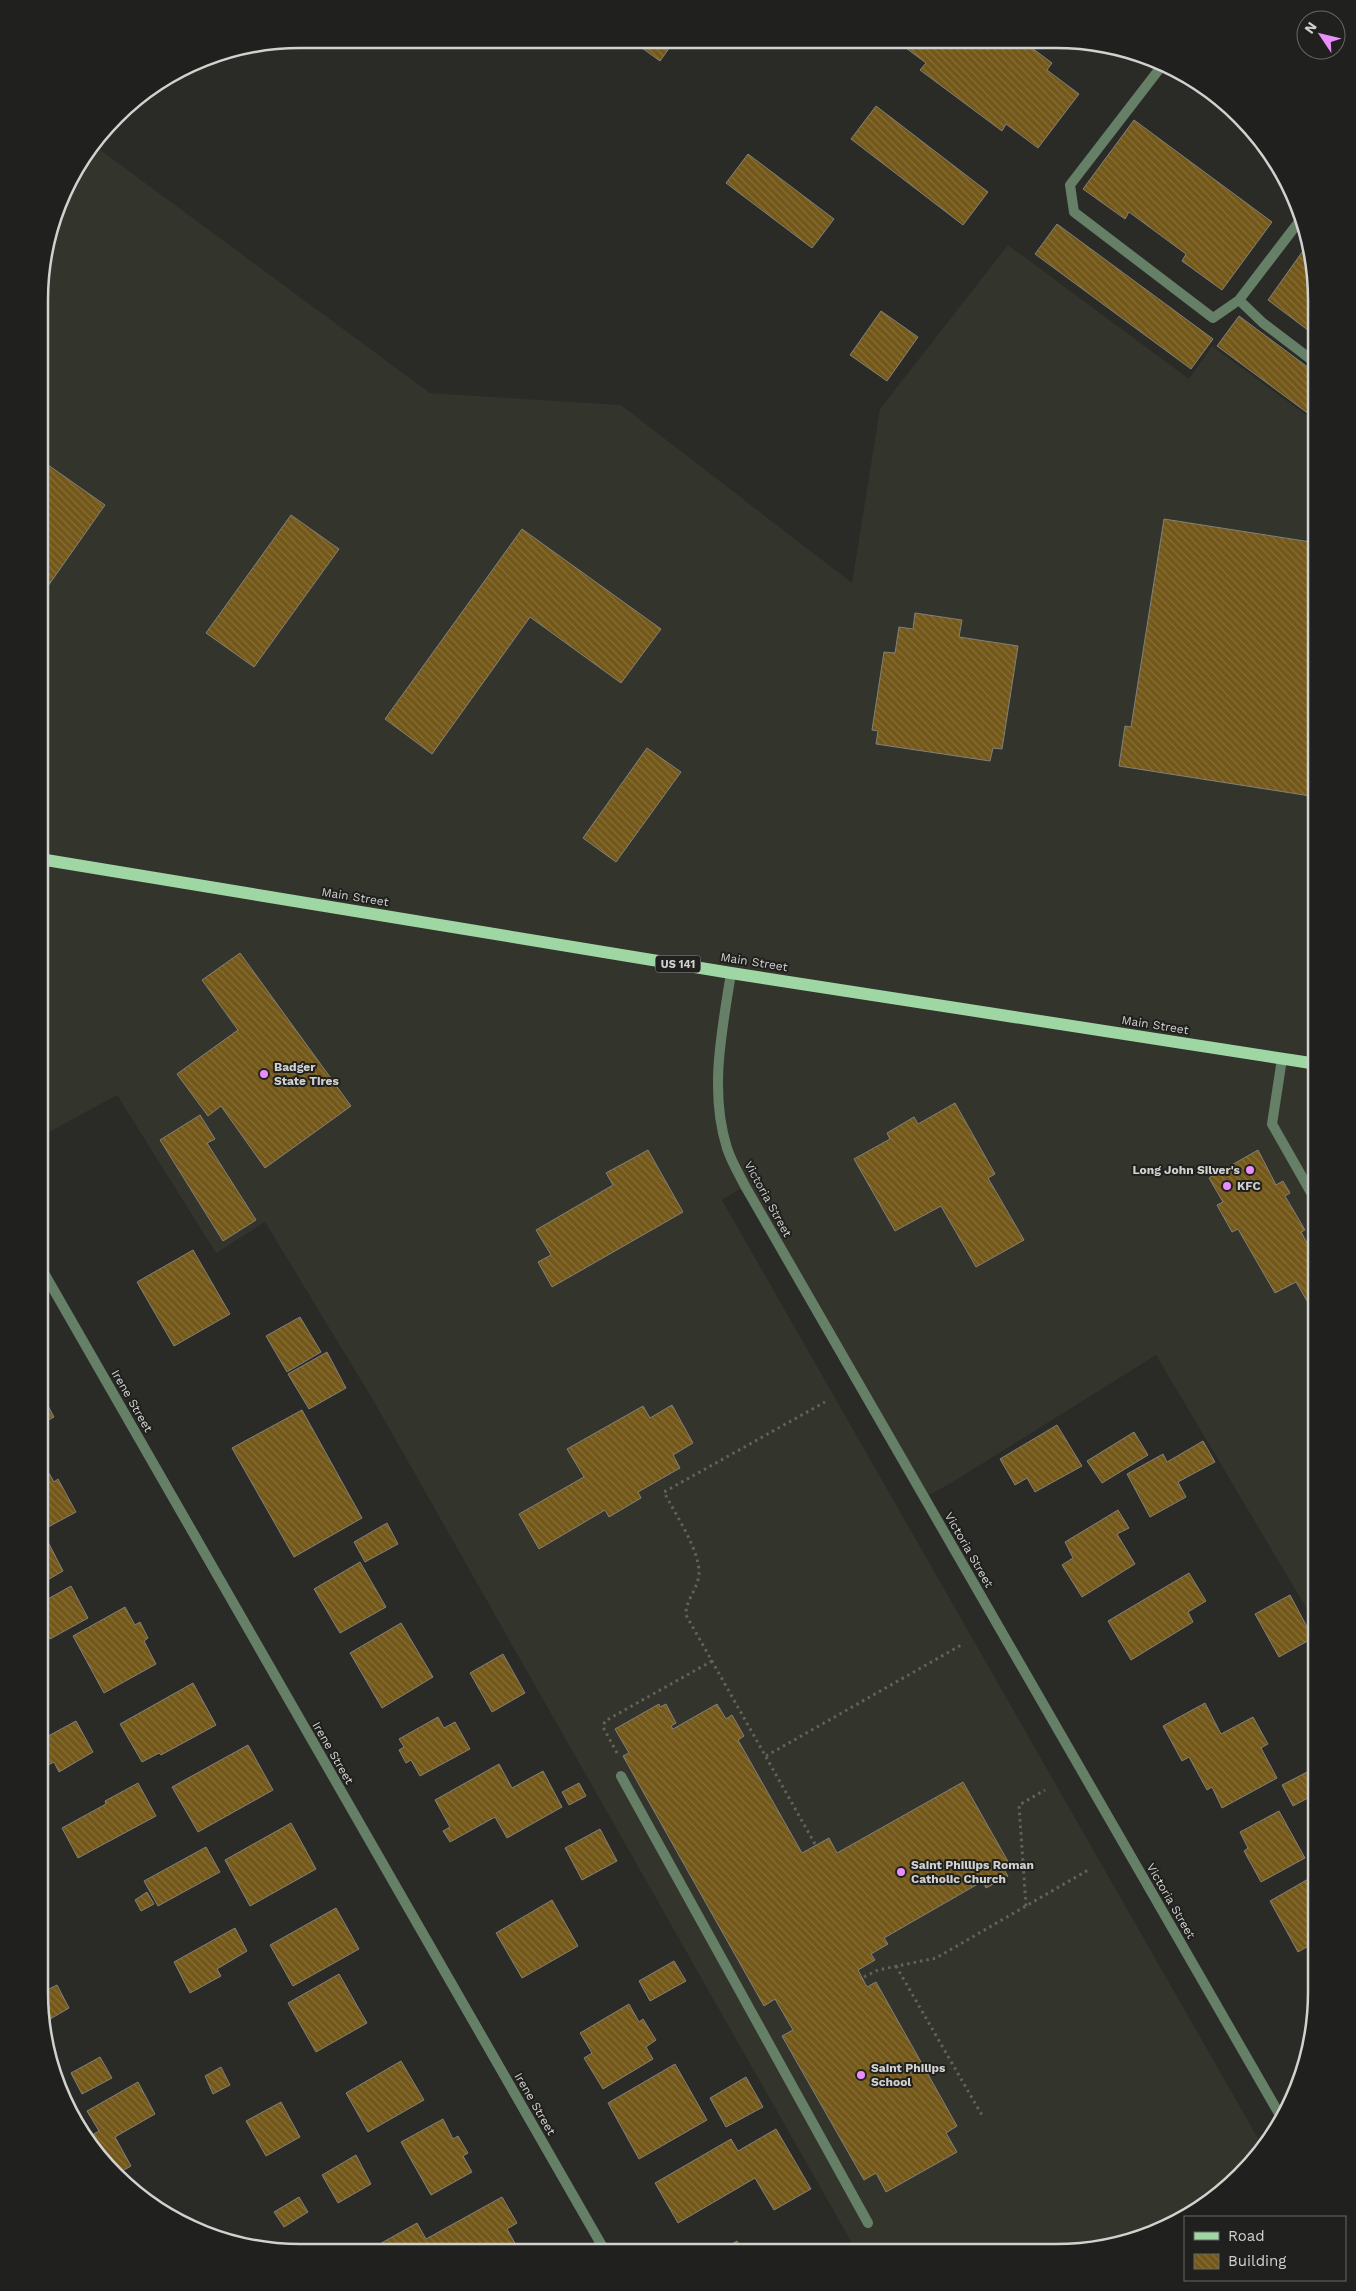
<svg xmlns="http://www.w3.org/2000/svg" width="1356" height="2291" viewBox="0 0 1356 2291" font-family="'Work Sans',sans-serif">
<defs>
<pattern id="building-back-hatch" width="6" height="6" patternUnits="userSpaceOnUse" patternTransform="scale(1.25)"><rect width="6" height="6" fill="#735819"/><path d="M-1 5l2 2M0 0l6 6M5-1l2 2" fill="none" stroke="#866f39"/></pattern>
</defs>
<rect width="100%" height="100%" fill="#2a2a27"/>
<path fill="#33342c" d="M95,146L430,393L621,405L852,583L880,409L1008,245L1189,379L1212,346L1317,423V1626L1156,1355L951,1483L924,1498L745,1186L722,1200L1264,2149L1215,2198L1156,2232L1057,2252H857L373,1400L265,1222L216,1253L117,1095L40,1137L41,266L66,184Z"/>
<path fill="url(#building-back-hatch)" stroke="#82807d" d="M631,40H675L660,61Z
M899,40L1032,41L1028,45L1052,63L1047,70L1079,94L1038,148L1006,124L1002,131L920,70L926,63L898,42Z
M876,106L988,192L963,225L851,139Z
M1134,120L1272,222L1222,290L1182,261L1186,254L1129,212L1125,219L1083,189Z
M748,154L834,219L812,248L726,183Z
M1057,224L1213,339L1191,369L1035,254Z
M1305,248L1307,250L1317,300V337L1268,300Z
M881,311L918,337L887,381L850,355Z
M1239,316L1317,374V420L1217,346Z
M41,460L105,505L41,596Z
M291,515L339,549L254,667L206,633Z
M1164,519L1317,543V797L1119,766L1125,726L1131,727Z
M522,529L661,629L621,683L530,617L432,754L385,719Z
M915,613L962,620L959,637L1018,646L1002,749L993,748L990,761L876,744L878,731L872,730L884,652L895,653L899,627L913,629Z
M647,748L681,772L616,862L583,838Z
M240,953L351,1106L265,1168L221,1106L208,1116L177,1074L238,1030L202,980Z
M955,1103L995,1174L988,1178L1024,1240L976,1267L941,1206L895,1231L854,1159L890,1139L887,1133L914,1117L918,1124Z
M200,1115L215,1139L207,1143L256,1220L223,1241L160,1140Z
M648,1150L683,1212L552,1287L538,1262L551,1255L536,1230L613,1185L606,1173Z
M1258,1150L1276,1185L1283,1181L1290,1193L1285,1196L1305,1230L1301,1232L1317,1261V1303L1310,1306L1296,1282L1275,1293L1238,1229L1232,1232L1217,1205L1223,1202L1209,1178Z
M193,1250L230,1314L174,1346L137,1282Z
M300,1317L321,1352L287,1372L266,1336Z
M327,1352L346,1388L309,1409L288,1374Z
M40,1391L54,1417L39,1425Z
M672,1405L693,1443L673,1455L680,1468L638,1492L641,1498L609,1517L605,1510L539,1549L519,1514L584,1477L567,1449L643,1406L650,1418Z
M302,1410L362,1518L294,1557L232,1448Z
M1057,1425L1082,1466L1035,1492L1027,1478L1015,1485L1000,1459Z
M1134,1432L1148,1455L1102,1483L1087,1461Z
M1203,1441L1215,1462L1178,1482L1186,1497L1150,1517L1127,1474L1163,1454L1167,1462Z
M43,1463L54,1482L58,1479L76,1512L39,1532V1465Z
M1118,1510L1129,1528L1117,1534L1135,1564L1082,1597L1062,1565L1073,1558L1065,1542Z
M387,1523L398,1544L365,1562L354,1542Z
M46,1538L63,1571L39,1585V1541Z
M360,1562L386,1607L340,1633L314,1589Z
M1189,1573L1206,1601L1188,1612L1193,1622L1131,1660L1108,1621Z
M71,1586L88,1618L50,1639L39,1619V1604Z
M1290,1595L1313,1638L1279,1657L1255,1614Z
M125,1607L135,1625L140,1622L148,1638L144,1641L156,1664L104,1693L73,1636Z
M401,1623L433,1677L382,1708L350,1653Z
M503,1654L525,1693L492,1712L470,1673Z
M193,1683L216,1725L161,1755L159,1753L142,1762L120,1724Z
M1205,1703L1221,1734L1253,1717L1268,1744L1261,1748L1277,1778L1222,1808L1212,1787L1207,1790L1189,1757L1182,1761L1163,1726Z
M659,1704L660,1707L666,1704L676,1723L671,1726L673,1729L717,1704L726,1719L732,1715L744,1736L738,1740L802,1853L829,1838L837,1853L963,1782L1010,1865L1003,1868L1008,1876L986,1888L983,1881L884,1938L888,1944L871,1954L875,1960L858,1970L867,1987L876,1982L957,2126L946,2133L957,2152L886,2192L876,2173L864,2180L782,2036L793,2030L775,1999L764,2006L623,1756L629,1753L615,1729Z
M438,1717L444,1728L455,1722L470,1749L420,1776L411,1760L406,1763L399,1750L404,1747L399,1739Z
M76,1721L93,1752L59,1772L54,1762L40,1769L39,1741Z
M248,1745L273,1790L198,1832L172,1787Z
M499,1764L512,1788L543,1771L562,1807L507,1838L495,1817L450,1842L443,1831L450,1827L435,1800Z
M1313,1769L1317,1771V1793L1293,1806L1282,1785Z
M138,1783L156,1816L78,1858L62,1828L106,1804L105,1801Z
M579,1783L586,1796L569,1805L562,1792Z
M1279,1811L1305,1858L1261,1882L1244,1851L1248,1848L1240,1832Z
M291,1823L316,1869L250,1906L225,1860Z
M600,1829L617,1861L582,1880L565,1848Z
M206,1847L220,1872L158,1906L144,1881Z
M1317,1874V1941L1298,1952L1270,1901Z
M147,1892L154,1904L141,1911L135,1900Z
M552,1900L578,1946L522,1978L496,1933Z
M336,1908L359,1949L293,1986L270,1945Z
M235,1928L247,1951L217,1969L221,1976L190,1993L174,1962Z
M674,1961L686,1981L650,2001L639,1981Z
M339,1974L367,2023L316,2052L288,2003Z
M57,1985L69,2008L45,2022L39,1994Z
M629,2004L639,2022L643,2019L656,2040L646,2047L653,2059L603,2089L584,2058L592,2053L580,2033Z
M100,2057L112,2078L82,2094L71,2073Z
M401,2061L424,2100L368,2132L346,2093Z
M675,2064L707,2120L639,2159L608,2103Z
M221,2067L230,2085L213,2094L205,2076Z
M746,2077L763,2107L726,2127L710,2098Z
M138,2082L155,2114L115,2137L131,2166L117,2174L93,2150L88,2142L87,2138L99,2131L87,2111Z
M281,2102L300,2137L266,2156L246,2121Z
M443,2119L453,2139L458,2136L468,2153L463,2156L472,2172L431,2195L401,2142Z
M776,2129L811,2189L774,2210L755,2178L678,2223L655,2183L731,2139L738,2151Z
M356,2155L371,2184L338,2203L322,2175Z
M299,2197L308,2212L284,2227L274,2212Z
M502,2197L517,2223L507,2229L516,2245L506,2251L369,2250L417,2223L426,2239Z
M737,2241L743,2251H720Z
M838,2246L841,2252H829Z"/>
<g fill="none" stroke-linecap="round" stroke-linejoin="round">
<path stroke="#62625f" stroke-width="3" stroke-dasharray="2.5 4" stroke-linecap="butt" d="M617,1753L603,1727L605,1721L712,1661
M766,1756L963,1644
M815,1844L686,1615C685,1601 698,1589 699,1574C700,1550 675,1514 664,1492L825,1402
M1026,1906L1019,1805L1045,1790
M896,1966L983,2117
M864,1977L878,1970L936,1958L1090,1869"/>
<path stroke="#658067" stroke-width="10" d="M1164,63L1070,185L1074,212L1213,318L1239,300L1301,219
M1239,300L1263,323L1317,364
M1282,1059L1272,1124L1317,1203
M621,1776L868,2223"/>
<path stroke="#658067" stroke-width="10" d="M731,973C722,1031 709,1091 727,1148C731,1161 739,1174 745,1186L1281,2117
M40,1266L605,2251"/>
<path stroke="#9fd7a4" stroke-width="12" d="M40,859L731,973L1317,1064"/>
</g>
<g fill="#ea8dfd" stroke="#20211e" stroke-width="2">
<circle cx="264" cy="1074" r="5"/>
<circle cx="1250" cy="1170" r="5"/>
<circle cx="1227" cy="1186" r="5"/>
<circle cx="901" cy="1872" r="5"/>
<circle cx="861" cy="2075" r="5"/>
</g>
<g text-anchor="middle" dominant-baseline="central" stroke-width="4" stroke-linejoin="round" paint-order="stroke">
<rect fill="#20211e" stroke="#9c9c9a" stroke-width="1" x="655.5" y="955.5" width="45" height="17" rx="4"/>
<g font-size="11" font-weight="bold" fill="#d1d1cf">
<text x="678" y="964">US 141</text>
</g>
<g font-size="12" fill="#d1d1cf" stroke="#20211e">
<text transform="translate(355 897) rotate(9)">Main Street</text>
<text transform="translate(754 962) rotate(9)">Main Street</text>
<text transform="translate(1155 1025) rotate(9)">Main Street</text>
<text transform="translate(768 1199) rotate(61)">Victoria Street</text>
<text transform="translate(132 1401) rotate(60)">Irene Street</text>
<text transform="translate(969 1550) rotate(60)">Victoria Street</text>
<text transform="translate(333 1753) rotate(60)">Irene Street</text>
<text transform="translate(1171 1901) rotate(60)">Victoria Street</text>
<text transform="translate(535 2104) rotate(60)">Irene Street</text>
</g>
<g font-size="12" font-weight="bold" fill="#d1d1cf" stroke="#20211e" text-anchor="start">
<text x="274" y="1067">Badger<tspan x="274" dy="14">State Tires</tspan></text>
<text x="1240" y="1170" text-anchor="end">Long John Silver's</text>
<text x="1237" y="1186">KFC</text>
<text x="911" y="1865">Saint Phillips Roman<tspan x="911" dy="14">Catholic Church</tspan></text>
<text x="871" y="2068">Saint Philips<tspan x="871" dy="14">School</tspan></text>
</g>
</g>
<path d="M0 0H1356V2291H0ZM300 48H1056A252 252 0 0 1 1308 300V1992A252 252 0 0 1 1056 2244H300A252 252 0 0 1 48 1992V300A252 252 0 0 1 300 48Z" fill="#20211e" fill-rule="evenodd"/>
<path fill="none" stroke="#d1d1cf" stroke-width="2.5" d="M300 48H1056A252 252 0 0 1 1308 300V1992A252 252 0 0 1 1056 2244H300A252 252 0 0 1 48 1992V300A252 252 0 0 1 300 48Z"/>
<rect x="1184" y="2216" width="162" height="65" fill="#20211e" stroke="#676765"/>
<rect x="1194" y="2232" width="25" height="8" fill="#9fd7a4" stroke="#676765"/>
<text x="1228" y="2241" font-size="15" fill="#d1d1cf">Road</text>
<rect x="1194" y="2254" width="25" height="15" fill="url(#building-back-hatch)" stroke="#676765"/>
<text x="1228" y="2266" font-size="15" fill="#d1d1cf">Building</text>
<g transform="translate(1321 35) rotate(305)"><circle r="24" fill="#20211e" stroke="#676765"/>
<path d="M0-4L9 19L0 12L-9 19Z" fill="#ea8dfd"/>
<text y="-8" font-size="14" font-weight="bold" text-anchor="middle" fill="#d1d1cf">N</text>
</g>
</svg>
